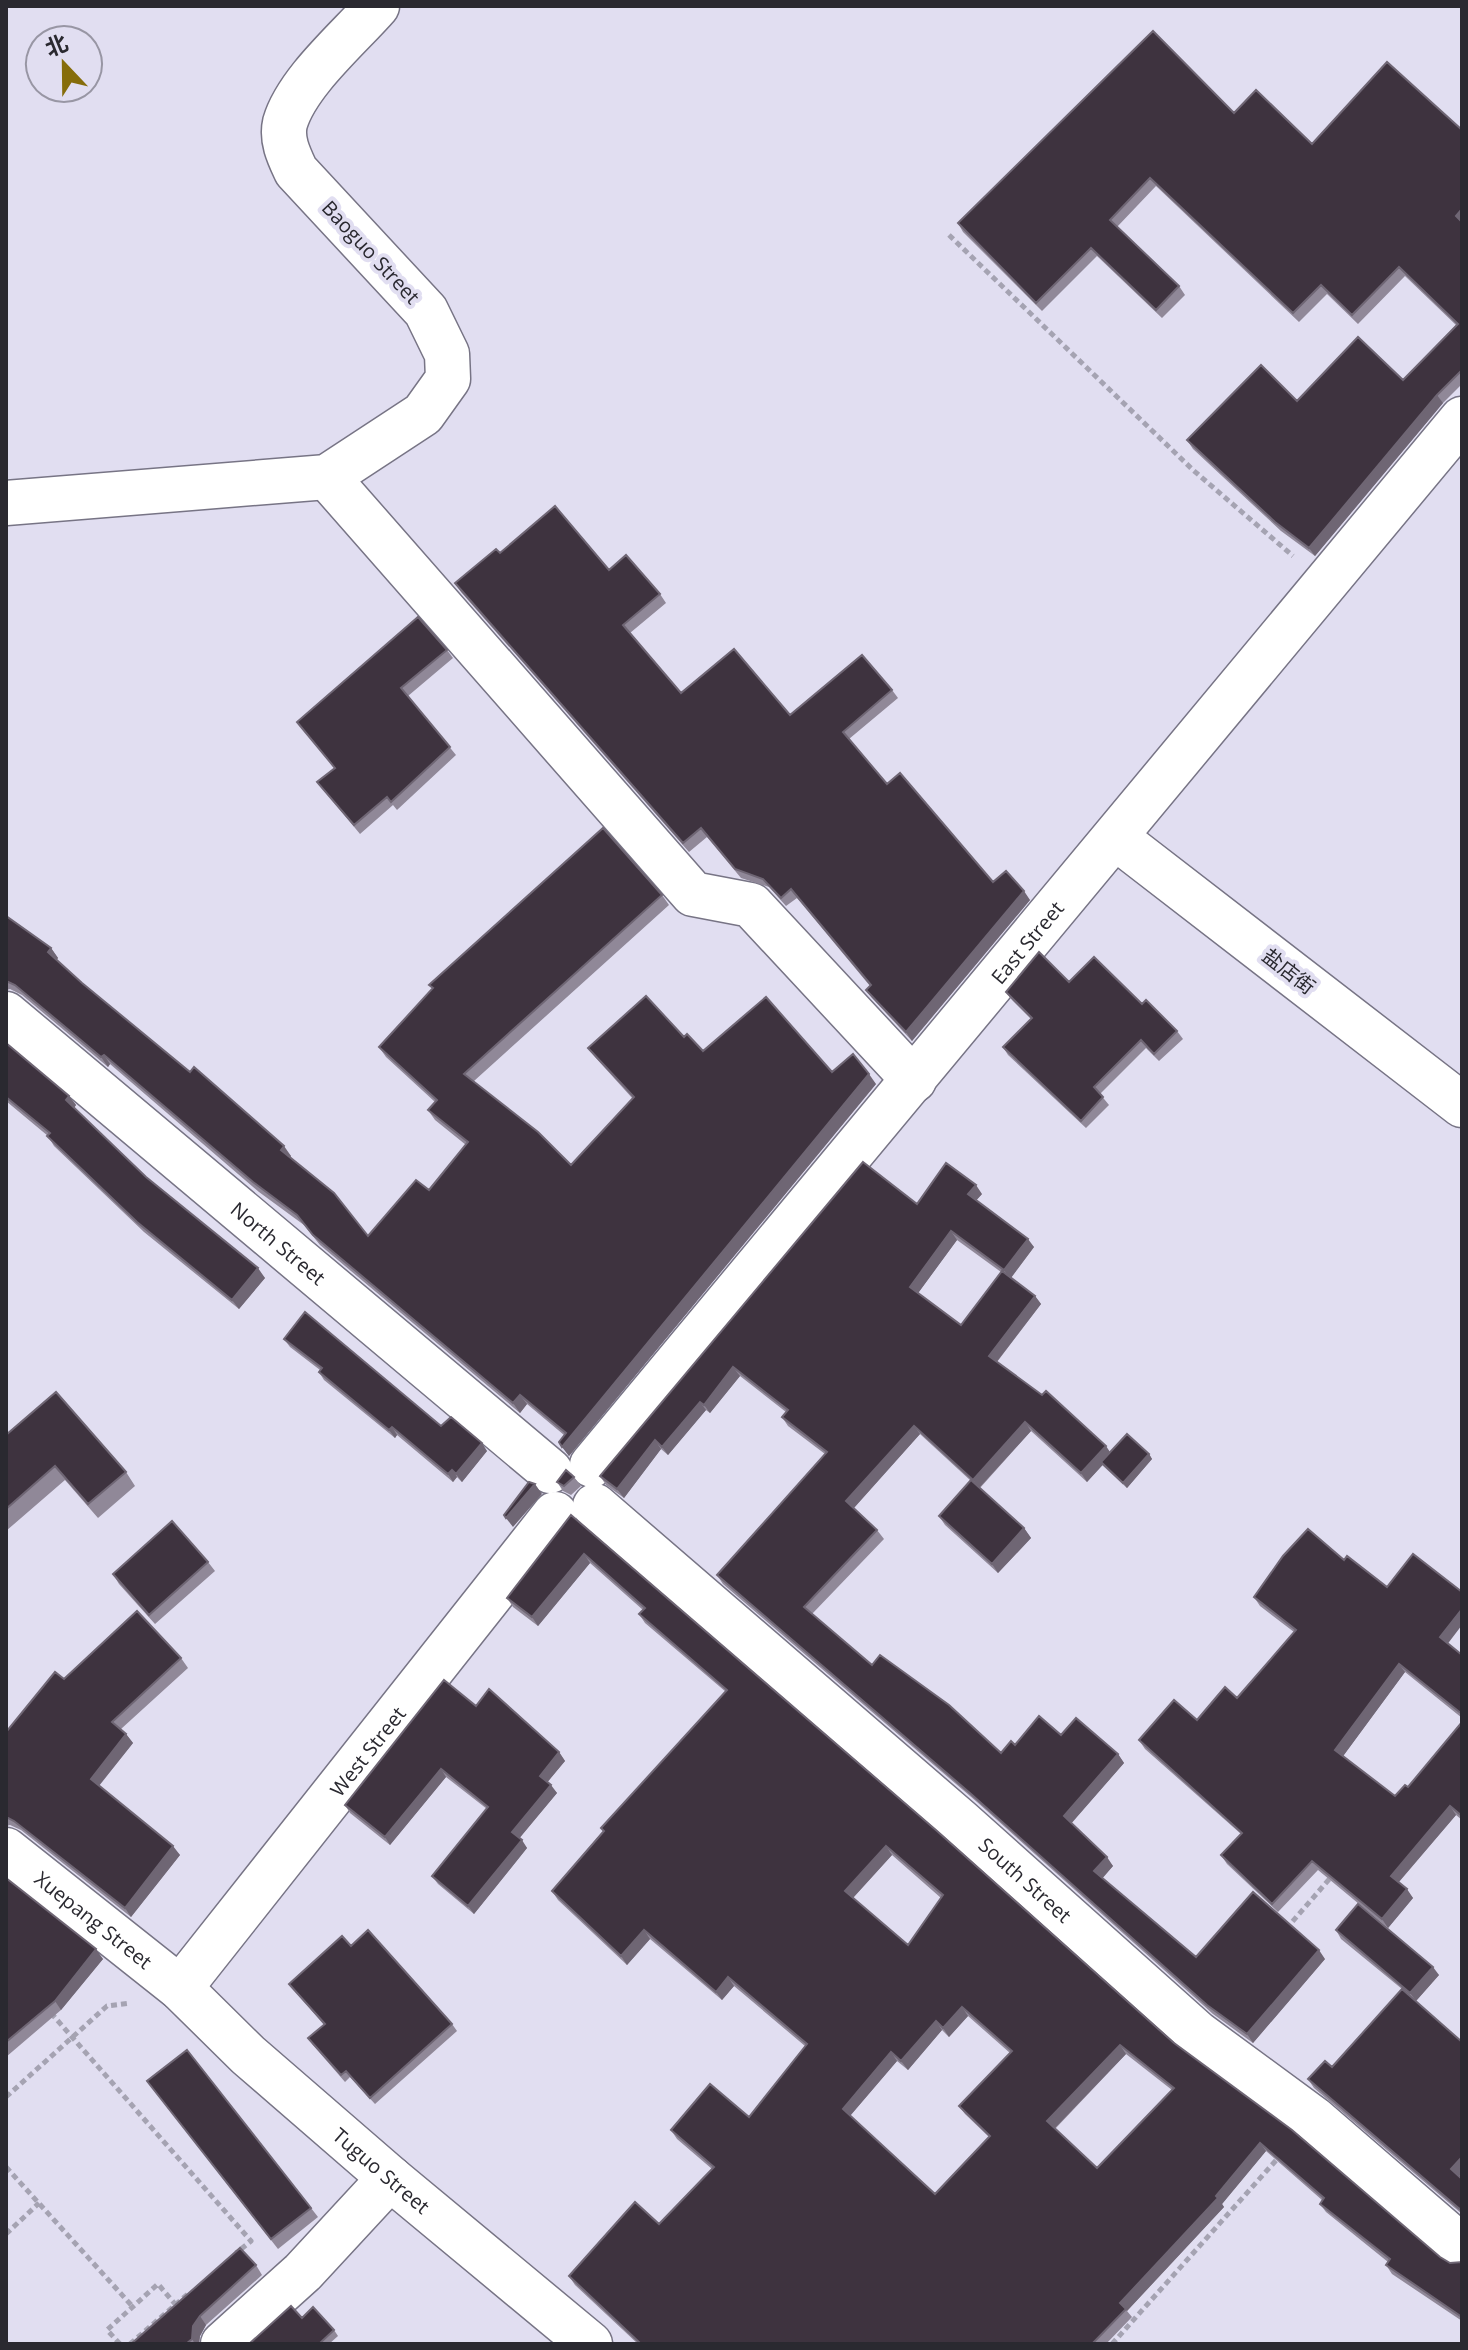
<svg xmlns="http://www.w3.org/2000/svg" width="1468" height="2350" viewBox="0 0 1468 2350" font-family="'Open Sans','Noto Sans SC',sans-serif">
<rect width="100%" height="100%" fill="#e1def1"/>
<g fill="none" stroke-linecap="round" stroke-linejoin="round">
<g stroke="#777485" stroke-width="47">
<g id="minor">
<path d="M327,477L693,894L751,905L914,1080"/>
<path d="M6,503L327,477L423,414L448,379L447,354L426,311L296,171C289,156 281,140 285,123C297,82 349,38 377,6"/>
<path d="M1115,837L1462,1105"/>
<path id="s1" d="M6,1014L550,1471"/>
<path id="s2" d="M592,1465L1462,419"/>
<path id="s3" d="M595,1506L960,1821L1197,2033L1314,2119L1462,2247"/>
<path id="s4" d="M6,1850L180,1988L248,2055L390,2178L590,2344"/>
<path id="s5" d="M180,1988L555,1514"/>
<path d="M223,2344L303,2272L390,2178"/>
</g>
</g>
<path stroke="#a5a3b2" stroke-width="5" stroke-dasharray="6 4" stroke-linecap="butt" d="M949,235L1193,470L1293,556
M1286,1929L1332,1876
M51,2013L251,2241L236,2253
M6,2097L107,2006L130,2003
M6,2167L133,2307
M6,2234L39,2203
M120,2344L107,2330L158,2284L175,2304
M130,2344L189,2293
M1112,2344L1279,2157"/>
<use href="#minor" stroke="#fff" stroke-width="44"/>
</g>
<path fill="#908898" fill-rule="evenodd" d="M1234,113L1312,144L1462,130V384L1443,403L1315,556L1281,531L1193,449L1187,440L1297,401L1403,380L1456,325L1405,276L1358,324L1327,294L1299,322L1156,186L1117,227L1179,286L1185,295L1162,318L1097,256L1042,311L963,232L958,223Z
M500,553L609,570L660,594L666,603L630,633L681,693L790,715L892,690L898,698L849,739L887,784L993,882L1030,900L912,1041L872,998L866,990L870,986L797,898L786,906L769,887L741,878L707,837L689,852L461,592L455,583Z
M447,650L453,658L408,696L456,755L397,810L393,805L360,834L317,782L335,768L297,722Z
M662,895L669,905L474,1081L571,1165L633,1099L595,1057L588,1048L684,1037L703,1051L832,1072L876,1084L569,1456L559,1442L564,1435L527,1404L520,1413L320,1245L304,1225L259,1192L110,1064L108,1067L22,995L10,989L6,990V916L51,948L58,958L56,960L82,983L291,1156L290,1157L368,1236L429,1190L466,1145L435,1120L428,1110L435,1102L386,1057L379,1047Z
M1069,982L1142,1004L1177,1031L1183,1039L1159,1061L1146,1048L1100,1094L1109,1105L1086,1128L1008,1055L1003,1047L1031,1019L1012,1000L1006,992Z
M6,1043L69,1096L76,1105L74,1108L146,1177L265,1278L239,1309L144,1232L54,1146L48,1136L6,1101Z
M982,1194L976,1200L1034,1247L1011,1278L1035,1296L1041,1304L997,1362L1110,1452L1149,1454L1152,1459L1127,1488L1102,1465L1087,1482L1031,1431L980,1488L1024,1528L1031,1538L998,1573L945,1525L939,1516L971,1481L920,1434L854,1508L877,1530L884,1539L812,1614L872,1665L1001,1753L1015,1745L1061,1735L1118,1754L1124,1763L1071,1823L1113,1866L1102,1878L1196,1957L1325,1959L1253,2043L1213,2014L977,1802L723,1584L717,1575L825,1454L788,1426L782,1417L786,1412L740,1376L710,1413L706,1410L668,1455L661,1449L624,1498L606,1485L600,1476L917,1204ZM957,1240L1001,1272L961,1325L918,1293Z
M284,1339L441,1426L487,1451L462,1482L457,1477L453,1482L397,1435L395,1438L324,1380L319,1372L320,1370L290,1347Z
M6,1435L126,1472L135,1486L98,1518L65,1480L6,1531Z
M574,1477L581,1486L571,1495L563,1491L557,1482Z
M571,1515L1174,2043L1440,2257L1450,2263L1462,2262V2321L1392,2274L1386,2265L1388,2262L1326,2212L1320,2204L1322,2200L1266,2151L1222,2204L1224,2207L1127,2311L1132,2317L1106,2344H638L575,2285L569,2276L659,2224L712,2169L677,2139L671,2130L749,2117L805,2046L734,1986L722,2000L650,1939L627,1965L558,1900L552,1891L603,1831L601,1828L726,1692L645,1623L639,1614L643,1610L590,1563L538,1626L513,1607L507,1598ZM892,1855L941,1898L908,1945L853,1898ZM968,2016L1010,2053L959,2106L965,2114L989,2137L935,2194L850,2116L897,2061L908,2070L942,2030L949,2037ZM1126,2054L1172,2090L1097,2168L1055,2129Z
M1344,1560L1462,1655V1718L1405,1672L1343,1756L1395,1796L1408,1787L1462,1722V1820L1456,1815L1399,1882L1413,1898L1388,1928L1318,1870L1278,1912L1227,1864L1221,1855L1241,1834L1145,1749L1139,1740L1197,1720L1237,1698L1294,1632L1260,1606L1254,1597Z
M208,1562L215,1571L155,1624L119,1584L113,1574Z
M181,1658L188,1668L121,1729L126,1734L133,1743L99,1786L180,1855L131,1917L21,1830L10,1825L6,1826V1732L64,1679Z
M476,1706L559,1752L565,1761L547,1782L557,1793L519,1838L527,1848L474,1914L438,1884L432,1876L487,1809L446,1777L390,1845L350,1813L345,1805Z
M6,1878L103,1959L61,2010L6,2057Z
M1336,1930L1439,1975L1416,2001L1462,2042V2173L1459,2176L1462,2179V2214L1314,2088L1308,2079L1332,2067L1402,1989L1341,1939Z
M351,1946L452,2024L457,2031L375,2104L350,2077L345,2082L313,2045L308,2038L324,2025L289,1984Z
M147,2081L311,2208L318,2217L278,2249Z
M256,2265L262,2275L206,2325L200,2336L199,2344H131Z
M302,2318L334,2330L338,2336L329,2344H249Z"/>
<path fill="#6f6674" d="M1462,209V224L1456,216Z
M1437,395L1443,403L1315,556L1309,548Z
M1024,891L1030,900L912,1041L906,1032Z
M51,948L58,958L55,962L48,952Z
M104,1055L110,1064L108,1067L101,1057Z
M869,1074L876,1084L569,1456L562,1447Z
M69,1096L76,1105L73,1109L66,1100Z
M284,1146L291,1156L288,1160L281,1150Z
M976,1185L982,1194L974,1203L968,1194Z
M951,1231L957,1240L916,1296L910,1287Z
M1028,1239L1034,1247L1010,1279L1004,1270Z
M258,1268L265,1278L239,1309L232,1300Z
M1035,1296L1041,1304L995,1364L989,1356Z
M733,1367L740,1376L710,1413L704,1405Z
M520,1395L527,1404L520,1413L513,1403Z
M700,1402L706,1410L668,1455L662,1447Z
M1025,1422L1031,1431L979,1488L973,1480Z
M914,1426L920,1434L852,1510L846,1501Z
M392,1427L397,1435L395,1438L389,1430Z
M655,1440L661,1449L624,1498L617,1489Z
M482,1443L487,1451L462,1482L456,1474Z
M1106,1446L1112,1455L1087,1482L1081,1473Z
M1149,1454L1152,1459L1127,1488L1123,1483Z
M452,1470L457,1477L453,1482L448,1474Z
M535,1484L542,1494L513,1527L506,1518Z
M1024,1528L1031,1538L998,1573L992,1564Z
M584,1554L590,1563L538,1626L532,1617Z
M1462,1609V1625L1446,1646L1440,1637Z
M1399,1664L1405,1672L1341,1759L1335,1750Z
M126,1734L133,1743L97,1788L91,1779Z
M559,1752L565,1761L546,1784L540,1776Z
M1118,1754L1124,1763L1070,1825L1064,1816Z
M441,1769L446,1777L390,1845L385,1837Z
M551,1785L557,1793L518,1840L512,1832Z
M1450,1806L1456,1815L1397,1884L1391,1876Z
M522,1840L527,1848L474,1914L468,1906Z
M173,1846L180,1855L131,1917L125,1908Z
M886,1846L892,1855L851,1900L845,1891Z
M1107,1857L1113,1866L1101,1880L1094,1871Z
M1407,1889L1413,1898L1388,1928L1382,1919Z
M644,1930L650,1939L627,1965L621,1956Z
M96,1949L103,1959L61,2010L55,2001Z
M1319,1950L1325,1959L1253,2043L1247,2034Z
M1433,1967L1439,1975L1416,2001L1410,1993Z
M728,1977L734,1986L722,2000L716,1992Z
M962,2007L968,2016L949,2037L943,2028Z
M936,2021L942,2030L908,2070L901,2061Z
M1120,2045L1126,2054L1053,2130L1047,2121Z
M891,2052L897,2061L849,2117L843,2109Z
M1260,2143L1266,2151L1222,2204L1224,2207L1127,2311L1120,2303L1216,2196Z
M1462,2157V2173L1457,2178L1451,2169Z
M200,2316L206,2325L200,2336L199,2344H195L192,2339L193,2326Z"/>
<path fill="#3e333f" stroke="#6f6674" stroke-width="2" fill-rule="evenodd" d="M1153,31L1234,113L1256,90L1312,144L1387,62L1462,130V209L1456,216L1462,222V370L1437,395L1309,548L1275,522L1187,440L1261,365L1297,401L1358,337L1403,380L1458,324L1399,267L1352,315L1321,285L1293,313L1150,178L1110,220L1179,286L1156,310L1091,248L1036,303L958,223Z
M555,506L609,570L626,555L660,594L623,625L681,693L734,649L790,715L862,655L892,690L843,732L887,784L900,773L993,882L1006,871L1024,891L906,1032L866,990L871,985L791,889L781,898L763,879L735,869L701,828L683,843L455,583L496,549L500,553Z
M418,617L447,650L401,688L450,747L391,802L387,797L354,825L317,782L335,768L297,722Z
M603,828L662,895L464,1074L538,1132L571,1165L634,1097L588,1048L646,996L684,1037L687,1034L703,1051L766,997L832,1072L853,1054L869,1074L562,1447L559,1442L566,1433L520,1395L513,1403L313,1235L297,1215L253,1182L104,1055L101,1057L15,985L6,981V916L51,948L48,952L82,983L190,1072L194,1067L284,1146L281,1150L334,1193L368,1236L416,1180L429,1190L468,1142L428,1110L437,1100L379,1047L433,988L429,985Z
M1039,952L1069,982L1094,957L1142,1004L1146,1000L1177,1031L1154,1054L1141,1040L1094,1087L1103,1097L1081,1121L1003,1047L1032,1018L1006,992Z
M6,1043L69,1096L66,1100L146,1177L258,1268L232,1300L137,1222L47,1136L50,1133L6,1097Z
M863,1162L917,1204L946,1163L976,1185L968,1194L1028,1239L1004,1270L951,1231L910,1287L961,1325L1002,1271L1035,1296L989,1356L1042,1395L1046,1391L1106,1446L1081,1473L1025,1422L973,1480L914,1426L846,1501L877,1530L804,1607L872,1665L880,1655L949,1705L1001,1753L1011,1741L1015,1745L1039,1716L1061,1735L1076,1718L1118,1754L1064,1816L1107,1857L1094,1871L1196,1957L1253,1892L1319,1950L1247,2034L1207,2005L971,1794L717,1575L827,1452L782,1417L788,1410L733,1367L704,1405L700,1402L662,1447L655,1440L617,1489L600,1476Z
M305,1312L441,1426L451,1417L482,1443L456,1474L452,1470L448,1474L392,1427L389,1430L319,1372L322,1368L284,1339Z
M56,1392L126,1472L88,1504L55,1466L6,1509V1435Z
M1127,1434L1149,1454L1123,1483L1101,1462Z
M566,1470L574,1477L564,1486L557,1482Z
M971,1480L1024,1528L992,1564L939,1516Z
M529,1482L535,1484L506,1518L504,1515Z
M571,1515L937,1831L1174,2043L1292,2130L1440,2257L1450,2263L1462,2262V2317L1386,2265L1390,2259L1320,2204L1324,2198L1260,2143L1216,2196L1218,2198L1120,2303L1126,2309L1092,2344H641L569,2276L635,2202L659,2224L714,2167L671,2130L710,2084L749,2117L807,2044L728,1977L716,1992L644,1930L621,1956L552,1891L604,1831L601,1828L727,1690L639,1614L645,1608L584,1554L532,1617L507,1598ZM886,1846L943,1895L908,1945L845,1891ZM962,2007L1012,2051L959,2106L990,2136L935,2194L843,2109L891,2052L901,2061L936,2021L943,2028ZM1120,2045L1174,2088L1097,2168L1047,2121Z
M172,1521L208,1562L149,1615L113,1574Z
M1308,1529L1344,1560L1347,1556L1387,1587L1413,1554L1462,1592V1609L1440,1637L1462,1655V1714L1399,1664L1335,1750L1395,1796L1405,1785L1408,1787L1462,1722V1816L1450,1806L1391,1876L1407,1889L1382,1919L1312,1861L1272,1904L1221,1855L1242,1833L1139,1740L1174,1700L1197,1720L1225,1687L1237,1698L1296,1630L1254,1597L1283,1556Z
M137,1611L181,1658L112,1722L126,1734L91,1779L173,1846L125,1908L14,1821L6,1817V1732L55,1672L64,1679Z
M444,1680L476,1706L489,1689L559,1752L540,1776L551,1785L512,1832L522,1840L468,1906L432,1876L488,1807L441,1769L385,1837L345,1805Z
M6,1878L96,1949L55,2001L6,2042Z
M1358,1904L1433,1967L1410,1993L1336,1930Z
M368,1930L452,2024L370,2098L346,2071L341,2075L308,2038L325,2024L289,1984L342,1936L351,1946Z
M1402,1989L1462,2042V2157L1451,2169L1462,2179V2211L1308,2079L1325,2061L1332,2067Z
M187,2050L311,2208L271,2239L147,2081Z
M240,2248L256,2265L200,2316L193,2326L192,2339L186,2344H131Z
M291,2306L302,2318L313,2307L334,2330L319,2344H249Z"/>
<g text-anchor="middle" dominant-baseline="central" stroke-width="8" stroke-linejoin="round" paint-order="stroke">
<g font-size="20" fill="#2a2930" stroke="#e1def1">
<text transform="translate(371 252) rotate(47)">Baoguo Street</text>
<text stroke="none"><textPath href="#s2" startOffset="680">East Street</textPath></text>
<text transform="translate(1289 971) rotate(38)">盐店街</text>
<text stroke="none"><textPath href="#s1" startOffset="356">North Street</textPath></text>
<text stroke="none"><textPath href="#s5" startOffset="302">West Street</textPath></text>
<text stroke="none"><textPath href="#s3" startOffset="570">South Street</textPath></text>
<text stroke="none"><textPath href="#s4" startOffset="112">Xuepang Street</textPath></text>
<text stroke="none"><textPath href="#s4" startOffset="494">Tuguo Street</textPath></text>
</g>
</g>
<rect width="1468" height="2350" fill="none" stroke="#2a2930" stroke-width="16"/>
<g transform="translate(64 64) rotate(338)"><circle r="38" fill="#e1def1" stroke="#9896a4" stroke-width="2"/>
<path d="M0-6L14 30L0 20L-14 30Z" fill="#866d0b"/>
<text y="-12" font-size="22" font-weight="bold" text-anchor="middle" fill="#2a2930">北</text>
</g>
</svg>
